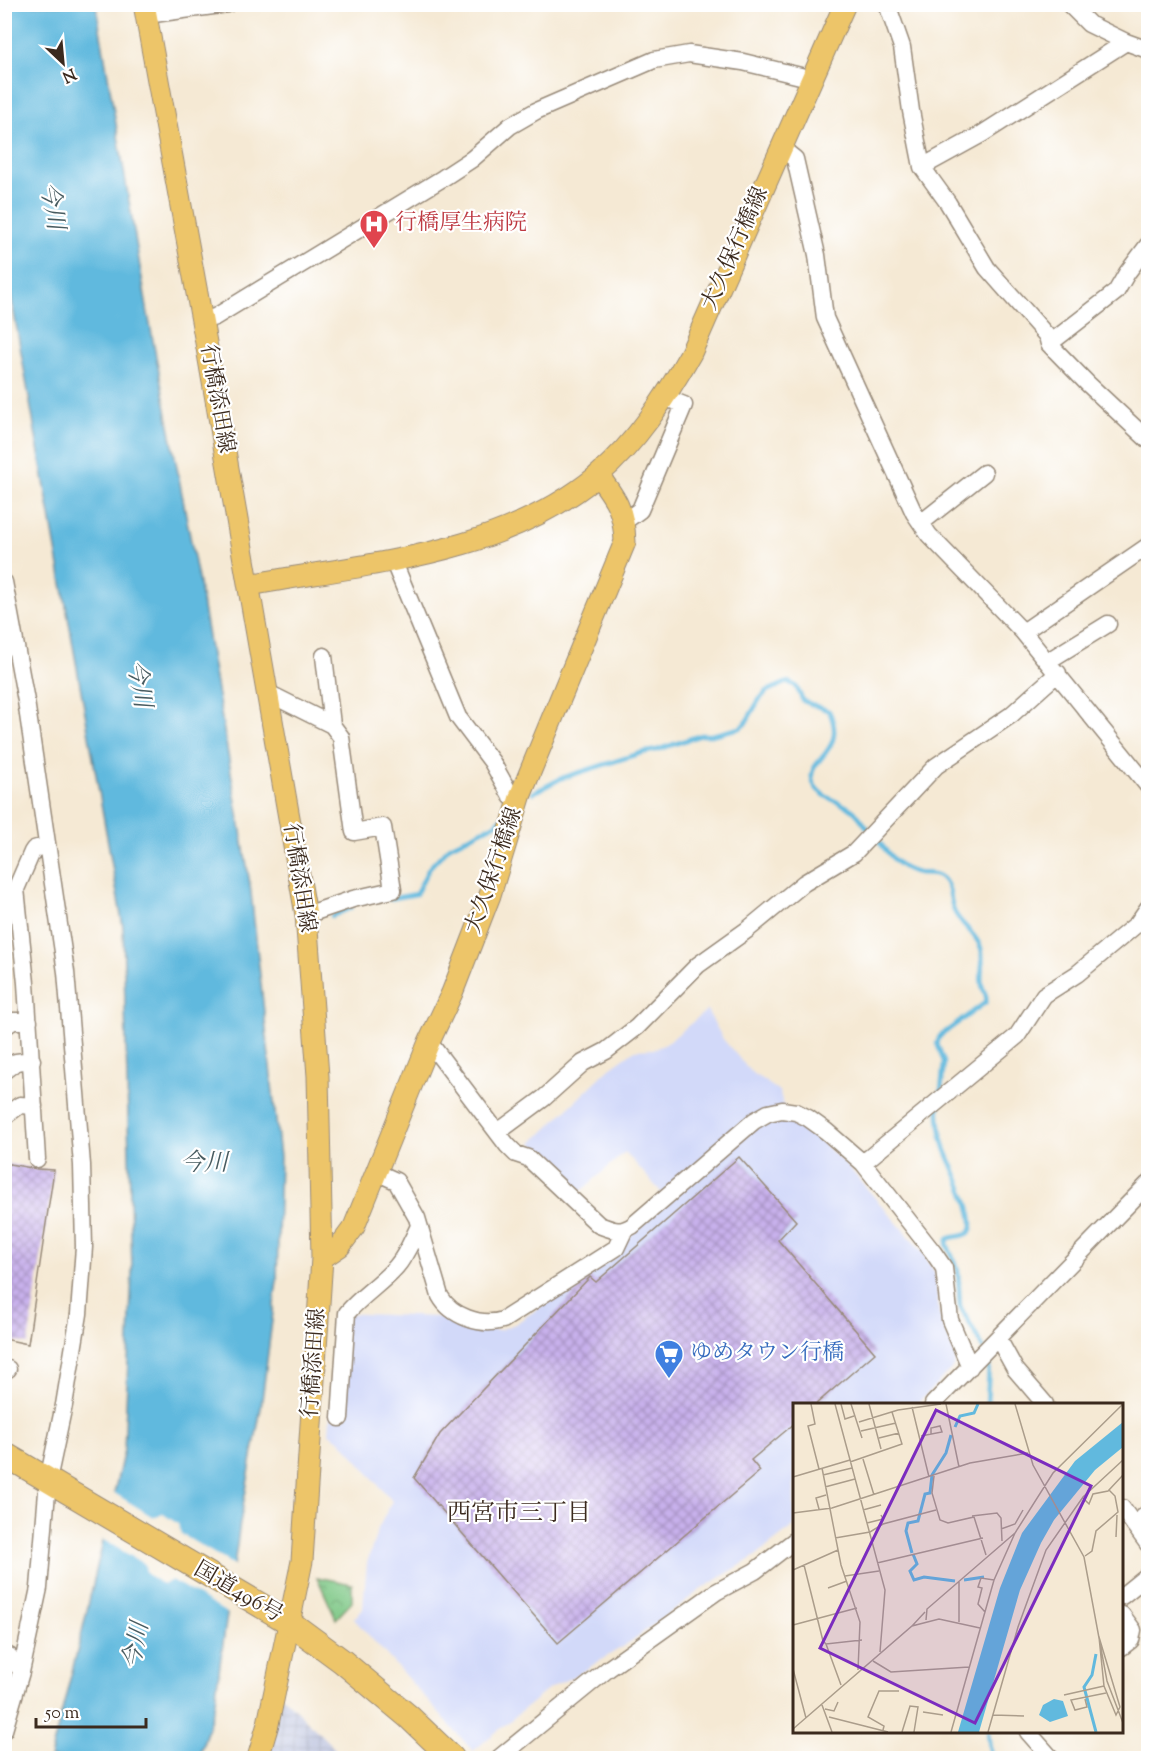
<svg xmlns="http://www.w3.org/2000/svg" width="1153" height="1763" viewBox="0 0 1153 1763" font-family="'Sorts Mill Goudy','Noto Serif JP',serif">
<defs>
<pattern id="industrial-grid" width="8" height="8" patternUnits="userSpaceOnUse" patternTransform="scale(1.5)"><rect width="8" height="8" fill="#bcc3de"/><path d="M0 4h8M4 0v8" fill="none" stroke="#a2a8be"/></pattern>
<pattern id="park-crowns" width="20" height="18" patternUnits="userSpaceOnUse" patternTransform="scale(1.5)"><rect width="20" height="18" fill="#7ec886"/><path d="M2 6a3 3 0 1 1 6 0M12 15a3 3 0 1 1 6 0" fill="none" stroke="#68a36d"/></pattern>
<pattern id="building-cross-hatch" width="8" height="8" patternUnits="userSpaceOnUse" patternTransform="scale(1.5)"><rect width="8" height="8" fill="#c8b1ec"/><path d="M0 0l8 8M0 8l8-8" fill="none" stroke="#a490bf"/></pattern>
</defs>
<rect width="100%" height="100%" fill="#fff"/>
<filter id="ink" filterUnits="userSpaceOnUse"><feTurbulence type="fractalNoise" baseFrequency=".0167" numOctaves="2"/><feDisplacementMap in="SourceGraphic" scale="12" xChannelSelector="R" yChannelSelector="G"/><feConvolveMatrix kernelMatrix="1 2 1 2 8 2 1 2 1" color-interpolation-filters="sRGB"/></filter>
<filter id="wash" filterUnits="userSpaceOnUse"><feTurbulence type="fractalNoise" baseFrequency=".008" numOctaves="4" result="noise"/><feDisplacementMap in="SourceGraphic" scale="24" xChannelSelector="R" yChannelSelector="G"/><feGaussianBlur stdDeviation="1.35" result="paint"/><feColorMatrix in="noise" values="0 0 0 0 0 0 0 0 0 0 0 0 0 0 0 0 0 1.4 0 .05"/><feComposite in="paint" operator="in"/></filter>
<g filter="url(#wash)">
<rect width="100%" height="100%" fill="#f5e9d4"/>
<path fill="#d2d9f9" d="M707,1010L723,1039L750,1071L779,1091L789,1122L806,1127L849,1168L925,1255L935,1274L939,1314L956,1358L954,1366L917,1404H794V1526L754,1557L703,1588L630,1642L580,1673L550,1688L473,1751L354,1619L363,1608L367,1563L378,1529L392,1501L342,1442L329,1434L337,1313L438,1317L482,1329L499,1330L515,1324L616,1257L661,1192L625,1152L580,1192L532,1143L610,1068L635,1050L654,1049L666,1044Z"/>
<path fill="url(#industrial-grid)" d="M275,1689L344,1758H258Z"/>
<path fill="url(#park-crowns)" stroke="#5c7952" stroke-width="1.5" d="M317,1577L352,1584V1602L336,1619Z"/>
<path fill="#61b9de" stroke="#4e727e" stroke-width="1.5" d="M4,5H96L148,314L199,584L250,884L280,1157L277,1281L261,1408L240,1523L214,1707L199,1758H50L82,1632L124,1450L132,1272L123,927L5,262Z"/>
<path fill="#f5e9d4" d="M111,1491L153,1517L163,1514L178,1524L181,1534L237,1567L230,1615L172,1580L163,1585L146,1573L145,1564L100,1538Z"/>
<g fill="none" stroke-linecap="round" stroke-linejoin="round">
<path stroke="#61b9de" stroke-width="4.5" d="M533,793L562,778L641,753L657,750L701,735H711L740,728L745,724L759,700L767,691L788,682L796,686L803,701L829,711C849,753 804,759 813,782C818,797 839,801 851,809C858,813 863,823 869,830
M876,838C889,854 898,869 918,873C926,874 934,872 941,877C952,886 949,899 954,911C960,925 975,931 981,948C985,960 979,973 982,985C983,992 988,994 986,1002L940,1036L937,1043L944,1062L941,1091
M389,899L416,894L429,868L450,846L495,824L507,813
M332,916L351,908
M939,1106C938,1119 941,1134 945,1148C950,1163 980,1218 970,1232C965,1238 954,1235 948,1239L947,1244L958,1270L960,1306L983,1348
M986,1356L989,1364L987,1404
M988,1732L991,1758"/>
</g>
<g id="blocks">
<path fill="url(#building-cross-hatch)" d="M739,1157L796,1221L778,1240L875,1353L816,1404H795V1423L751,1460L760,1471L558,1643L414,1478L440,1434L590,1277L596,1282Z
M4,1163L37,1169L54,1170L28,1344L4,1339Z"/>
</g>
</g>
<g filter="url(#ink)">
<use href="#blocks" fill-opacity="0" stroke="#988a79" stroke-width="1.5"/>
<g fill="none" stroke-linecap="round" stroke-linejoin="round">
<g stroke="#988a79" stroke-width="19">
<path id="minor" d="M887,4L902,47L911,111L922,167L948,203L987,268L1047,336L1049,344L1087,383L1148,440
M1069,4L1089,24L1126,42
M146,15L228,4
M780,147L795,159L817,255L825,318L914,513L929,535L1023,632L1148,786
M922,167L982,134L1126,42L1148,50
M202,321L215,317L443,178L472,159L510,126L536,111L654,60L689,54L743,62L813,79
M1049,344L1116,292L1127,273L1148,245
M625,521L640,510L684,405L666,398
M921,523L984,473
M393,560L458,717L492,762L511,796L521,794
M4,582L26,701L66,972L82,1165L84,1247L79,1314L64,1405L48,1480L39,1588L21,1672L4,1730
M1023,632L1148,546
M324,656L332,725
M1048,661L1108,624
M268,693L332,725L341,737L354,832L383,827L393,890L353,899L306,915
M4,1027L13,1021H29
M429,1042L507,1145L516,1154L528,1158L599,1225C613,1230 619,1234 632,1226L754,1121L768,1113L782,1110L796,1112L808,1118L826,1131L863,1163L933,1252L944,1268L950,1320L970,1367
M4,1071L16,1062L32,1060
M4,1117L20,1105L34,1106
M498,1132L544,1098L583,1063L606,1051L637,1027L698,965L747,930L804,883L854,853L936,766L1011,715L1058,673
M37,1159L26,983L16,889L32,852L34,849L47,845
M863,1163L1017,1036L1044,995L1077,974L1137,924L1148,908
M376,1172L396,1181L417,1218L440,1296C451,1316 481,1327 503,1320L616,1248L624,1231
M998,1338L1015,1369L1045,1404
M4,1369H8
M933,1404L1148,1184
M340,1418L347,1313C361,1296 381,1284 396,1267C406,1256 412,1240 419,1226
M1122,1508L1148,1544
M1134,1525L1148,1513
M1122,1596L1148,1575
M1122,1615L1133,1630L1131,1640L1122,1647
M4,1654L9,1656L21,1670
M1028,1732L1051,1758
M499,1758L608,1669L716,1592L755,1571L794,1541"/>
</g>
<g stroke="#988a79" stroke-width="23">
<path id="major" d="M144,4L207,348L306,915L318,1076L322,1258L302,1561L268,1724L258,1758
M249,585C368,563 500,556 597,476C637,442 666,397 691,353L845,4
M322,1258L340,1246L354,1227L429,1042L452,993L490,895L521,794L625,542C624,510 616,499 598,475"/>
</g>
<g stroke="#988a79" stroke-width="26">
<path id="highway" d="M4,1454L289,1622L342,1661L409,1717L452,1758"/>
</g>
<use href="#minor" stroke="#fff" stroke-width="16"/>
<use href="#major" stroke="#edc569" stroke-width="21"/>
<use href="#highway" stroke="#edc569" stroke-width="24"/>
</g>
</g>
<defs>
<g id="hospital-pin" transform="scale(1.5)"><path d="M0 17L-7.5 6A9.5 9.5 0 1 1 7.5 6Z" fill="#e0444e" stroke="#fff"/><path d="M-5-5h3v3.5h4V-5h3V5h-3V1.5h-4V5h-3Z" fill="#fff"/></g>
<g id="supermarket-pin" transform="scale(1.5)"><path d="M0 17L-7.5 6A9.5 9.5 0 1 1 7.5 6Z" fill="#3f7fe0" stroke="#fff"/><path d="M-6-5.5h2.5l.6 2H6L4.5 2H-2.5L-4.4-4H-6ZM-1.5 3.2a1.3 1.3 0 1 0 .1 0ZM3 3.2a1.3 1.3 0 1 0 .1 0Z" fill="#fff"/></g>
</defs>
<g fill-rule="evenodd">
<use href="#hospital-pin" x="374" y="224"/>
<use href="#supermarket-pin" x="669" y="1354"/>
</g>
<g text-anchor="middle" dominant-baseline="central" stroke-width="4.5" stroke-linejoin="round" paint-order="stroke">
<g font-size="22" fill="#be3a42" stroke="#fff" text-anchor="start">
<text x="395" y="224">行橋厚生病院</text>
</g>
<g font-size="22" fill="#3b2a1e" stroke="#fff">
<text transform="translate(736 249) rotate(-66)">大久保行橋線</text>
<text transform="translate(216 399) rotate(80)">行橋添田線</text>
<text transform="translate(495 871) rotate(-71)">大久保行橋線</text>
<text transform="translate(298 878) rotate(81)">行橋添田線</text>
<text transform="translate(315 1363) rotate(-86)">行橋添田線</text>
<text transform="translate(238 1593) rotate(30)">国道496号</text>
</g>
<g font-size="22" fill="#366cbe" stroke="#fff" text-anchor="start">
<text x="690" y="1354">ゆめタウン行橋</text>
</g>
<g font-size="24" font-style="italic" fill="#485c61" stroke="#fff">
<text transform="translate(51 206) rotate(80)">今川</text>
<text transform="translate(138 684) rotate(80)">今川</text>
<text x="204" y="1164">今川</text>
<text transform="translate(137 1646) rotate(-79)">今川</text>
</g>
<g font-size="24" fill="#3b2a1e" stroke="#fff">
<text x="519" y="1514">西宮市三丁目</text>
</g>
</g>
<g transform="translate(793 1403)">
<rect width="330" height="330" fill="#f5e9d4"/>
<path d="M330,19V44L302,67L261,117L248,140L227,187L186,329H165L207,185L229,130L282,58ZM261,296L270,298L275,313L257,319L246,312L250,302Z" fill="#61b9de"/>
<path fill="none" stroke="#61b9de" stroke-width="3" d="M162,24L167,13L181,10L185,1M119,150L113,128L115,120L125,118L132,91L137,90L139,72L153,50L158,32M120,151L124,161L117,168L121,177L131,174L162,178M171,177L191,174M303,329L291,284L299,272L303,251"/>
<path fill="none" stroke="#ab9d8b" stroke-width="1.5" d="M18,1L22,21L15,23L26,66M42,1L92,187L87,249M48,1L52,16L61,13M58,1L69,35M76,1L88,46M153,1L166,64M222,1L240,62L291,154L314,278L330,320M119,4L136,74M66,19L105,7L148,1M68,28L103,20M128,33L149,29L147,23L138,25V31M86,35L106,30M70,56L81,92M57,59L109,41L99,9M29,65L48,162L67,219L65,267M30,72L59,65M141,73L139,90L147,117L155,120L181,114L193,152M0,74L57,57M32,84L62,76M290,95L296,101L300,91L315,88L330,72M26,106L23,95L33,92M70,107L88,102M0,110L39,105L177,60L235,50M179,113L204,110L208,115L209,138M74,120L90,116L88,112M208,126L222,121L230,107M323,134L324,112M42,135L77,129L90,121L143,107M292,153L299,148L303,128L325,109L322,93L316,87M84,160L190,135M11,162L30,238L33,241L69,237M0,167L45,147M52,173L86,168M166,179V219M35,185L54,178M192,209L185,201L189,185L185,184L188,175L201,177M133,217L134,206L222,130M0,222L64,205M119,223L132,209M306,234L327,304L323,312L311,283ZM33,241L48,282M80,258L98,269L176,264M0,266L13,315M271,292L311,283M292,296L294,304L282,307L278,297L313,290M29,302L39,329M32,306L41,308L45,299M130,309L150,312M200,312L231,313M36,314L95,329M0,326L119,223L146,216L187,225M90,327L91,323L75,314L86,288H106M109,329L117,303L125,304L121,329M158,329L201,177L222,130L260,70L330,1M195,329L225,224L253,147L290,94L330,57"/>
<path fill="#7b2cbf" fill-opacity="0.15" stroke="#7b2cbf" stroke-width="3" d="M143,7L298,83L182,320L27,245Z"/>
<rect width="330" height="330" fill="none" stroke="#3b2a1e" stroke-width="3"/>
</g>
<rect width="1153" height="1763" fill="none" stroke="#fff" stroke-width="24"/>
<g transform="translate(63 63) rotate(154)" stroke="#ffffff" stroke-width="4.5" paint-order="stroke">
<path d="M0-4.5L10 22L0 15L-10 22Z" fill="#3b2a1e"/>
<text y="-9" font-size="16" font-weight="bold" text-anchor="middle" fill="#3b2a1e">N</text>
</g>
<path d="M36 1718v9h110v-9" fill="none" stroke="#3b2a1e" stroke-width="3"/>
<text x="45" y="1718" font-size="18" fill="#3b2a1e" stroke="#ffffff" stroke-width="4.5" paint-order="stroke">50 m</text>
</svg>
